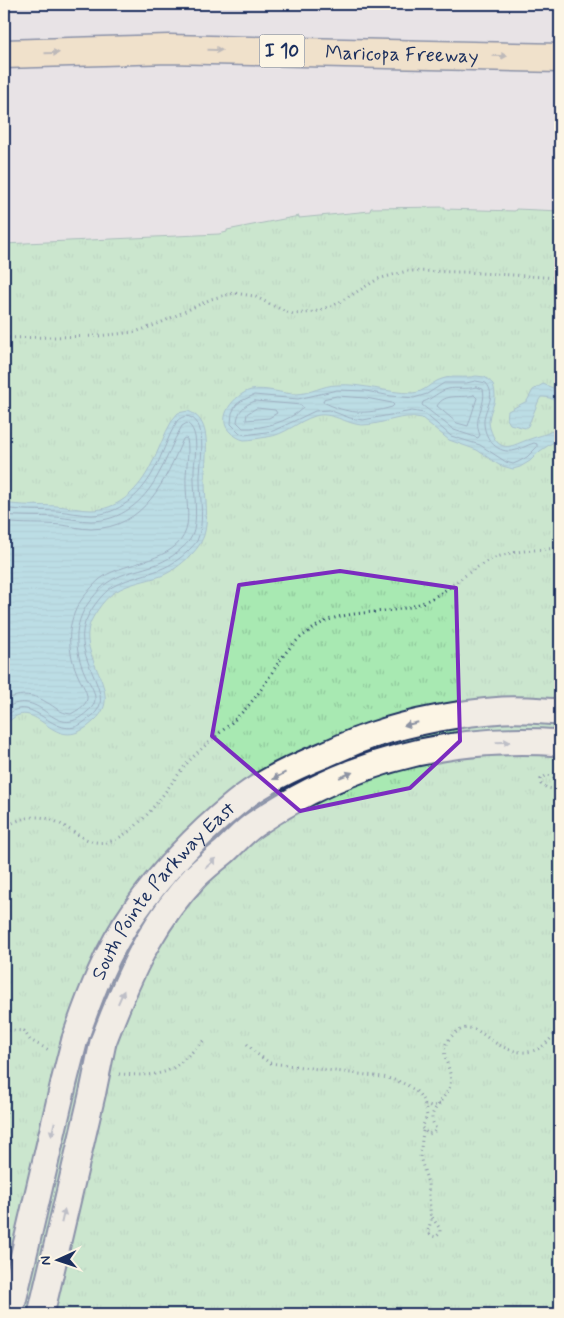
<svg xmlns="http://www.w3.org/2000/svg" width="564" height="1318" viewBox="0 0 564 1318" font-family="Mynerve,sans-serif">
<defs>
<pattern id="grass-tufts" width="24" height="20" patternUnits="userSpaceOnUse" patternTransform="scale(1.25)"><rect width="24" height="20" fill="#a8e9b2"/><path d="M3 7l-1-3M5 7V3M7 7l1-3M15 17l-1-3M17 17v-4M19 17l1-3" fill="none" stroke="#90c89c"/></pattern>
<pattern id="water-rules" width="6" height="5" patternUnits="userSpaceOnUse" patternTransform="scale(1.25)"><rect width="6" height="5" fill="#87d5e4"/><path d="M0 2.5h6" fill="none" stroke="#74b7c6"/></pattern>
</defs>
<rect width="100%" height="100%" fill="#e8e3e6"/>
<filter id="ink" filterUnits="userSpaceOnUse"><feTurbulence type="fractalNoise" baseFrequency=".02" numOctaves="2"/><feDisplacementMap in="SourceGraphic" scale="10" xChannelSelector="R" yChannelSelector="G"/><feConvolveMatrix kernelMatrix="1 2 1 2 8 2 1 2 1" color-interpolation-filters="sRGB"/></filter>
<g filter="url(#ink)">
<path fill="url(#grass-tufts)" stroke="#628c88" d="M445,207V209L515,211L516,209L560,211V1314H4V244L219,234L227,232V230L299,216V218L370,211L371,208Z"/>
<path fill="url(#water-rules)" stroke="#5c93ae" d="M476,376L485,377L493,384C499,403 490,406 489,421C489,427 491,431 493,436C503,455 516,443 530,439C538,436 545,435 552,431L558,439L540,451L530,461L520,467L513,469L499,465L477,450L449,440L422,418C401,413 383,425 362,425C346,424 331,411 315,416C298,421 285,435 267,437C260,438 251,440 244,440C239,439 235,436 231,433C214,418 235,394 251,390C266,387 282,394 296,394C310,394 323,385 337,385C362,383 387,393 412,393C424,393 431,382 442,379C452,375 464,379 476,376Z
M543,384L553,388H560V408C557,399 549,397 541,397L539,400L528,426L525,428L510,424L507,419L508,411L527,401L533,390Z
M188,411C207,418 207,439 206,456C206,465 204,474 205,482C205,499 209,519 204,535C201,544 196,550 189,557C181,564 172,572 161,576C146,581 129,583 115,592C106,597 96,611 91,621C75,657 126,692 95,720C91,724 85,729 80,731C48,747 33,690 4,727V503C21,506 39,505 57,506C69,507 80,510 91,510C117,510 136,492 148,471C158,454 163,435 173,419L178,413Z"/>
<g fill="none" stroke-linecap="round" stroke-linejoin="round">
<path stroke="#467194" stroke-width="1" d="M476,381L486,383C497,396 485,407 484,420C483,436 495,453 512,451C521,450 526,445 534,443L537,444V447L527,457L518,462L513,464L506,462L480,445L451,436L424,413L412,411L363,420L350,418L329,410L315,411L273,431L245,435L240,433L231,424L232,413L236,405L241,401L254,395L298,399L337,390L366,391L391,396L414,398L427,394L444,383H466Z
M476,387L483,389C487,406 472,417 480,435L478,438L454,430L422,405L423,402C432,399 439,391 448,389C457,387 466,390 476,387Z
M474,395L477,398L468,426L457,423L437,406C445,392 461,399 474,395Z
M337,396L366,398L392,403L394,405L392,407C365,415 348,414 323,402L324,399Z
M255,401L301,405L303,408C288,422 263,429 243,428L237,422C238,411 244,405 255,401Z
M257,408L275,410L277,413L269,418L246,420L247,414Z
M4,508C21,511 40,510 57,511C69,512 81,515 92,515C119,514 139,496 152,474C162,457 167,438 177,421C180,418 185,415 190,417C209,424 199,466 200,481C200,500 205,523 197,541C194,545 190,549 187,552C162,576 139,572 112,587C103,593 93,606 88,616C68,651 111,689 98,709C95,715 89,718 84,722C54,746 31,685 4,719
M4,515C21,517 39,516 57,517C68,518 80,521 91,521C121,521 143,502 157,477C167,461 172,442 182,426L187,423C200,432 195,455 194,469C193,487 198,513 194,530C192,538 188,543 182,548C157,572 132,566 107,583C101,587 94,596 89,602C73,624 74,650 85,674C88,681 95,690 95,698C95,704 92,708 88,711C52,745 44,683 4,709
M4,522C23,525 42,523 61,525C71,526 81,529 91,529C145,528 165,481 183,439L185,438L187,439C190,454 185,470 186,485C186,498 190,517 186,530C176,562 126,561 103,577C95,582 88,592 82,599C65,623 67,652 79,678C82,684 88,693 87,699C86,706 76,711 71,714C59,713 56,707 46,702C32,693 18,693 4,701"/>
<g stroke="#1b2f5e" stroke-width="29">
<g id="secondary">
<path id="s1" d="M75,1039C90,995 107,950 134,912C162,872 197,835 235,804C260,783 294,767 324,755C340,748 357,740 373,735C415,721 460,713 503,710C522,709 542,711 560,712"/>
<path d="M103,1042C116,1008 130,973 148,941C160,920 178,895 195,877C204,868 214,860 224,852C235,842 245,830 258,822C349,761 451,735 560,743"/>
<path d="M10,1314L64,1082"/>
<path d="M41,1314L93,1091"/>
</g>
</g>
<g stroke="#1b2f5e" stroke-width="31">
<g id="highway">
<path id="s2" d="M4,54L169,49L560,58"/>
</g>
</g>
<path stroke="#1b2f5e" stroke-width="3" stroke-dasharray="1 4" stroke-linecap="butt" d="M4,338L98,336L135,332L158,324L211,299L234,293L254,296L284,311L293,314L315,312L338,303L378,279L407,271L464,272L560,278
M560,786L552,776L547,775L541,779V784L547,788L560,790
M4,828C63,790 75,864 122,836C151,818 168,785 190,760C210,739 235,723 253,700C271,679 280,652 304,635C311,630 319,624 326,621C358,608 395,616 426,601C449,591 467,571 490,560C511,550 537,550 560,548
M4,1032L11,1030L24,1031L30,1040L49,1050
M247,1044L257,1054L270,1063L383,1077C400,1081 419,1087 425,1105
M119,1074C167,1077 171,1074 205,1039
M4,1092L7,1108L4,1124
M440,1104L431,1107L425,1105L427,1116L422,1128L428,1134L433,1133L436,1129C435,1126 432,1122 432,1118C431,1110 448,1095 450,1085C453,1070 442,1058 445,1047C446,1042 450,1038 453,1035C470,1020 480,1033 494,1042C523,1060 545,1054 560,1024
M423,1131L420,1157L428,1183L431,1220L428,1232L432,1236L436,1237L440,1233V1229L430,1214"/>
<use href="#secondary" stroke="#fcf5e5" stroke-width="25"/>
<use href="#highway" stroke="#fbddab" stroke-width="28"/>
<g stroke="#1b2f5e" stroke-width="29" stroke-linecap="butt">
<path id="secondary-bridge" d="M64,1082L75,1039
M93,1091L103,1042"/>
</g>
<use href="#secondary-bridge" stroke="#fcf5e5" stroke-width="25"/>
</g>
<defs><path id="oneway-solid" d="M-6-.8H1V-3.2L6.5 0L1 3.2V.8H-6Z" transform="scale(1.25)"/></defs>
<g fill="#8b8684">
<use href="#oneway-solid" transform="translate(215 50) rotate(1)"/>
<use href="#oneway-solid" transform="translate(52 53) rotate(-2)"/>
<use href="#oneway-solid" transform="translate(500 56) rotate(1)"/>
</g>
<g fill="#8c92a2">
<use href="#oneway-solid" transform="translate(411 724) rotate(167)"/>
<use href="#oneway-solid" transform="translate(503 742) rotate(-2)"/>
<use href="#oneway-solid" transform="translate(346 775) rotate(-22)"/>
<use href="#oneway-solid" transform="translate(279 776) rotate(151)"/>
<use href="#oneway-solid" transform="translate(211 863) rotate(-42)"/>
<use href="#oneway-solid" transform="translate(121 997) rotate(-66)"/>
<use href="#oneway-solid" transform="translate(53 1129) rotate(103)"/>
<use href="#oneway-solid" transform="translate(63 1216) rotate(-77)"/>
</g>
</g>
<path d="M0 0H564V1318H0ZM340,571L456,588L460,741L410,788L300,811L212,736L239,585Z" fill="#e8e3e6" fill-opacity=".55" fill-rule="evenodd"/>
<path fill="none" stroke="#7b2cbf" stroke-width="4" stroke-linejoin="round" d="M340,571L456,588L460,741L410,788L300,811L212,736L239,585Z"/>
<g text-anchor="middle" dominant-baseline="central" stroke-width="4.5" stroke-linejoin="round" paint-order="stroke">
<rect fill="#fcf5e5" stroke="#5e6a86" stroke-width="1" x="259.5" y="34.5" width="45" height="33" rx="4"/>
<g font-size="19" font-weight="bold" fill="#1b2f5e">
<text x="282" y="51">I 10</text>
</g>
<g font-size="20" fill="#1b2f5e" stroke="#fcf5e5">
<text stroke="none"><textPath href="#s2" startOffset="398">Maricopa Freeway</textPath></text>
<text stroke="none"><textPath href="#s1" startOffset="175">South Pointe Parkway East</textPath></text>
</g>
</g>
<rect width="564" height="1318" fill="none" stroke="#fcf5e5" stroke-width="20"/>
<rect x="10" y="10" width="544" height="1298" fill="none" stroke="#1b2f5e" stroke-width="2" filter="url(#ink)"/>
<g transform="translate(58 1260) rotate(267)" stroke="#fcf5e5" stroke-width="4" paint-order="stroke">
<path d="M0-4L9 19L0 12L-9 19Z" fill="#1b2f5e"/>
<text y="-8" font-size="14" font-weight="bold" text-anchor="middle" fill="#1b2f5e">N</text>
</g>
</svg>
